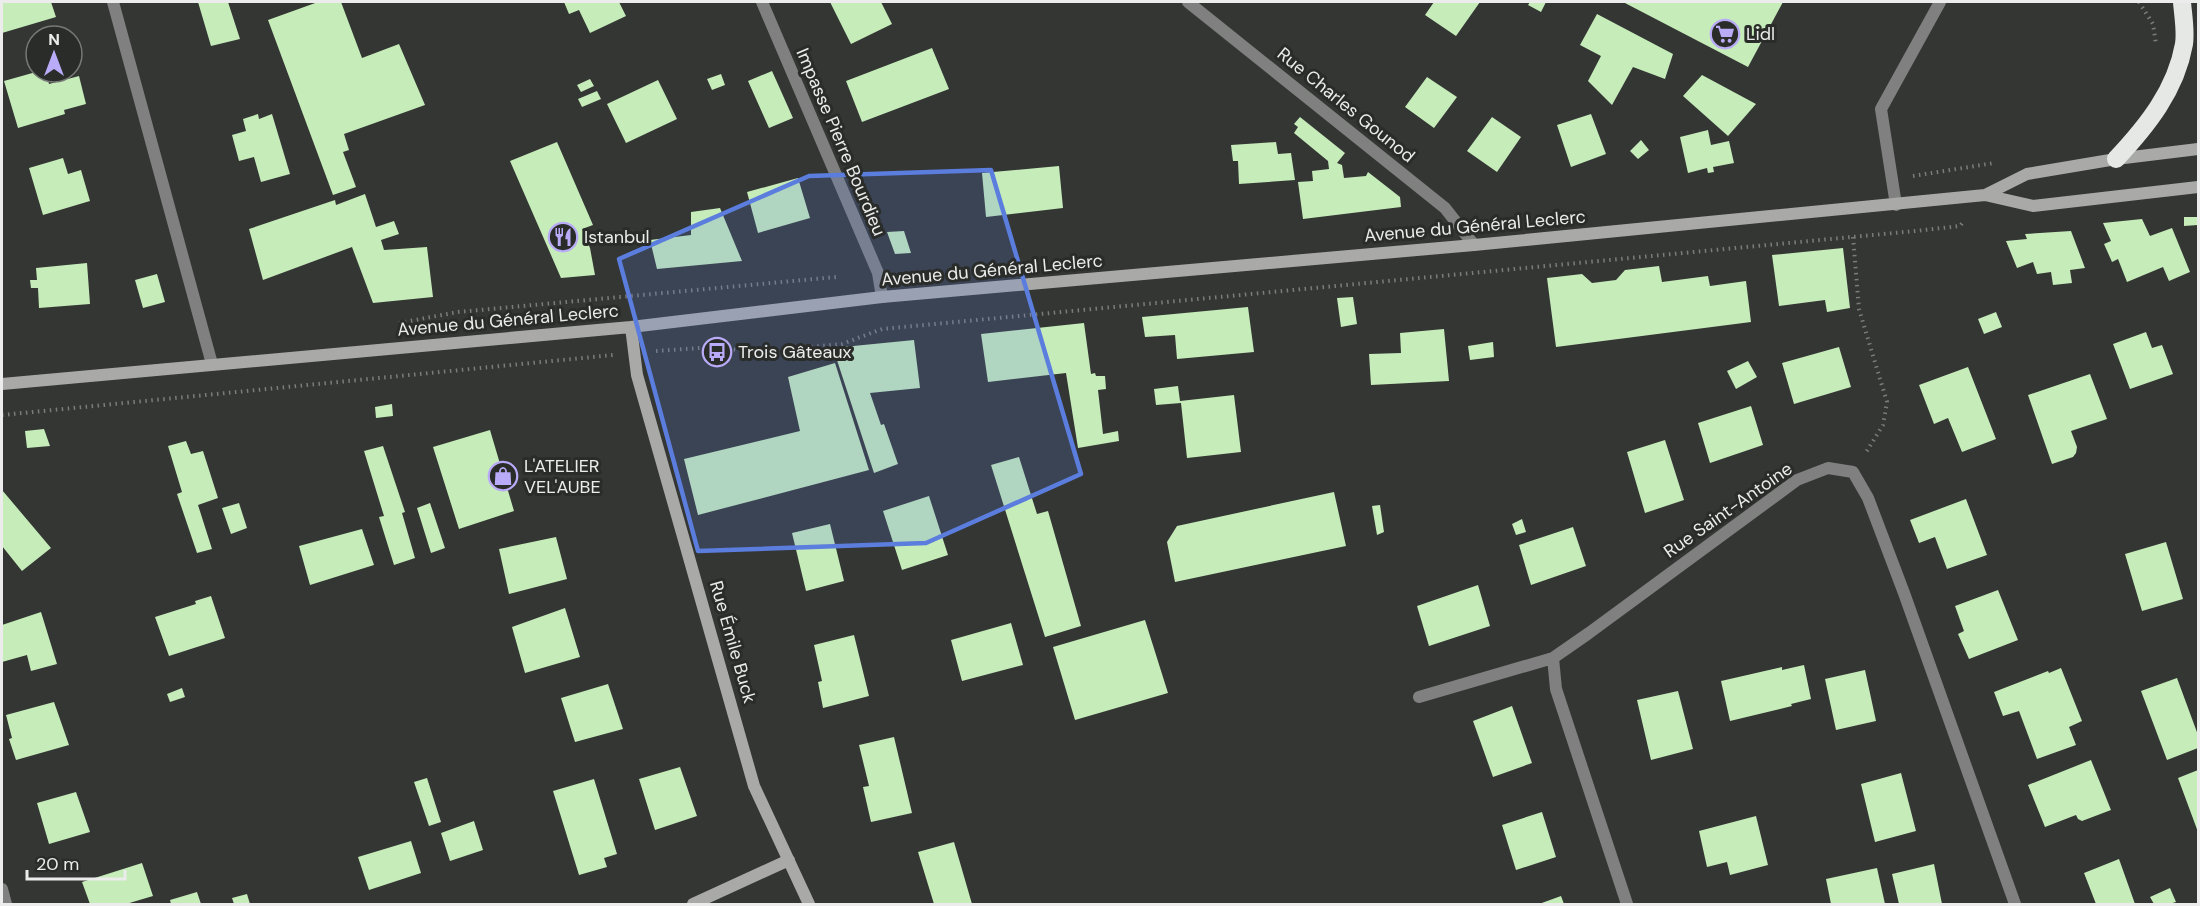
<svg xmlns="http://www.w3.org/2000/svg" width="2200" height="906" viewBox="0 0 2200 906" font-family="'DM Sans',sans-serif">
<rect width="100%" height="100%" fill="#343634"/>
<path fill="#c6ecba" d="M2,2H51L56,17L2,33Z
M198,2H228L240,39L211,46Z
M318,2H341L362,58L399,44L425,105L344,134L349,150L343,152L356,187L333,195L268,20Z
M564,2H619L626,16L590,33L579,10L569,14Z
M830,2H881L892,24L851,44Z
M1434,2H1480L1456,36L1425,15Z
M1530,2H1546L1541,12L1528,5Z
M1623,2H1783L1748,67Z
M1597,14L1673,54L1665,79L1633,67L1612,105L1588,81L1601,56L1580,45Z
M932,48L949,89L862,122L846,81Z
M772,71L793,118L769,128L748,81Z
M36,72H46L49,84L79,76L86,104L64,110L65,114L18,128L4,81Z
M721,74L725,85L712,90L707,79Z
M1702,75L1756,104L1728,136L1683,96Z
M1427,77L1457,97L1434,128L1405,107Z
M590,79L594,86L581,92L577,85Z
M658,80L677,119L626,143L607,104Z
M597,91L601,99L582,107L578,99Z
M258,114L259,119L272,114L290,174L261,182L254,157L239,161L232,135L246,131L243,119Z
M1591,114L1606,154L1571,167L1557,125Z
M1300,117L1345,153L1337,163L1342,165L1344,178L1366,176L1368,172L1400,197L1401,207L1303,219L1298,182L1313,181L1312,171L1329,169L1328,161L1294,133L1298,127L1294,124Z
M1492,117L1521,137L1497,172L1467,151Z
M1708,130L1711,145L1729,141L1734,163L1713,167L1714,172L1708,173L1707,168L1688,173L1680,137Z
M1641,140L1649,150L1638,159L1630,151Z
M557,142L593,225L582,229L590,248L595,275L561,278L510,161Z
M1276,142L1278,154L1291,153L1295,180L1239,184L1238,161H1233L1231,145Z
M63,158L68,174L81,170L90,201L43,215L29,168Z
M1059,166L1063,208L986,217L982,173Z
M798,178L810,218L758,233L747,192Z
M365,194L376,227L394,221L399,234L381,240L384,250L427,247L433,297L373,303L352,247L263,280L249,229L335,200L336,205Z
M720,208L742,261L657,269L650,240L691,235V212Z
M2184,217H2198V225L2184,226Z
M2142,219L2150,236L2172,228L2190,272L2169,281L2163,267L2127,282L2118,259L2112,262L2104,244L2111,241L2103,223Z
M904,231L911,253L895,254L887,232Z
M2071,231L2085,268L2070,270L2072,283L2053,285L2051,272L2037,274L2033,262L2017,268L2006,241L2027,239L2025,234Z
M1843,248L1850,308L1827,312L1825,300L1779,306L1772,255Z
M87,263L90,304L39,308L38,288H31L30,280H37L36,268Z
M1659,266L1662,282L1708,276L1710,286L1746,281L1751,322L1556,347L1547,278L1582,274L1592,283L1616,280L1625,270Z
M157,274L165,302L143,308L135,280Z
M1353,297L1357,324L1341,327L1337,298Z
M1248,307L1254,352L1177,359L1175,335L1145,337L1142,317Z
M1996,312L2002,327L1984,334L1978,319Z
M1084,323L1091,374L1095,373L1096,376H1105L1106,389L1098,390L1103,434L1118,431L1119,441L1078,448L1066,373L988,382L981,334Z
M1444,329L1449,381L1371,385L1369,354L1401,353L1400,333Z
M2146,332L2152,348L2162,345L2173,374L2130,389L2113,344Z
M914,340L920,388L870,393L881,425L884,424L898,464L874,473L833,348Z
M1493,342L1494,357L1470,360L1468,346Z
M1839,347L1851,387L1794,404L1782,363Z
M1748,361L1757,377L1736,389L1727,371Z
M835,363L869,470L698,515L684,459L800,431L788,377Z
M1968,367L1996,439L1962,452L1948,418L1934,424L1919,385Z
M2090,374L2107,419L2071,431L2077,447L2076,453L2073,457L2052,464L2028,395Z
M1178,386L1180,401L1234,395L1241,452L1187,458L1181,403L1156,405L1154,389Z
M392,404L393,416L376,418L375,407Z
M1751,406L1763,445L1710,463L1698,423Z
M44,429L50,446L27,448L25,431Z
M490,430L514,511L459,529L433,447Z
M1665,440L1684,500L1645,513L1627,452Z
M186,441L191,454L203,451L218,498L198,505L212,549L197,553L177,494L182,492L168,446Z
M383,446L405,512L402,513L415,558L394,565L379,517L384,516L364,451Z
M1019,457L1037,514L1048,511L1081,626L1045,637L991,465Z
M2,490L51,548L22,571L2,546Z
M1334,492L1346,546L1175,582L1167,542L1177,526Z
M929,496L948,555L902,570L883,511Z
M1966,499L1987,555L1947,569L1935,537L1919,543L1910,520Z
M239,503L247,528L231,534L222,508Z
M430,503L445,548L431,553L417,508Z
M1380,505L1384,532L1377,535L1372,506Z
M1522,519L1526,532L1516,535L1512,524Z
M830,524L844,581L806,591L792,533Z
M1573,527L1586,566L1531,585L1519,545Z
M362,529L374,565L310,585L299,546Z
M556,537L567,579L509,594L499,549Z
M2166,542L2183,599L2142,611L2125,554Z
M1478,585L1490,626L1429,646L1417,606Z
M1998,590L2018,640L1969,659L1958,634L1964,631L1955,606Z
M211,596L225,638L169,656L155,617L196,604L195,601Z
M565,608L580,657L525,673L512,627Z
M41,612L57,664L31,671L27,655L2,662V625Z
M1145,620L1168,693L1075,720L1053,647Z
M1011,623L1023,665L962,681L951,640Z
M854,635L869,696L823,708L818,682L822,681L814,645Z
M1804,665L1811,699L1791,704L1792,706L1730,721L1721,681L1782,667V670Z
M2061,668L2082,721L2069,727L2076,745L2037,759L2019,711L2003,716L1994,692L2048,671L2049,673Z
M1865,670L1876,721L1836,730L1825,679Z
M2177,678L2198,735V748L2167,760L2141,691Z
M608,684L623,729L575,742L561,698Z
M182,688L185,697L170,702L167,694Z
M1678,691L1693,749L1651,760L1637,700Z
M54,702L69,745L16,760L9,739L12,738L6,715Z
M1512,706L1532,763L1493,777L1473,721Z
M894,737L912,813L871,822L863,787L869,786L859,745Z
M2091,760L2111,810L2082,821L2078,819L2076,815L2045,827L2028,785Z
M680,767L697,816L655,830L639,779Z
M2198,770V832L2178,778Z
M1901,773L1916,831L1875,842L1861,784Z
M427,778L441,822L429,826L414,782Z
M594,779L617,854L604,858L607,867L579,875L553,791Z
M76,792L90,832L49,844L37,803Z
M1542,812L1556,857L1516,870L1502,825Z
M1756,816L1768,865L1730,875L1727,862L1707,867L1699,831Z
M474,821L483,850L450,861L441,833Z
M411,841L421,873L369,890L358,857Z
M954,842L972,904H934L918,852Z
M2119,859L2135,904H2096L2084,873Z
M142,863L153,896L126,904H90L82,882Z
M1934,864L1942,904H1899L1892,874Z
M1877,868L1885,904H1831L1826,879Z
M2170,888L2176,902L2169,904H2154L2150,897Z
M197,892L201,904H171L170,900Z
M247,894L250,904H234L232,898Z
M1561,896L1564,904H1539Z"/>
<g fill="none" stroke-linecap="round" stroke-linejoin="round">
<path stroke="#7b7c7b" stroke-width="4" stroke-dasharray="1.5 4.5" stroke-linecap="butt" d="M2139,2L2153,24L2156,44
M1913,176L1994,163
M1853,237L1859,309L1887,402L1883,425L1865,454
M399,323L458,312L836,277
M656,351L714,347L755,352L842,344L882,329L1915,231L1960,226L1964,221
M2,415L613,355"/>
<path stroke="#7f807f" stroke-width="12" d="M1896,205L1881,109L1940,2"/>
<path stroke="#7f807f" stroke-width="12" d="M113,2L212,364
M762,2L878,273L882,297
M1188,2L1445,208L1474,245
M1419,697L1553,658
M2,889L6,904
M1627,904L1556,689L1553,658L1589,633L1797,480L1828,468L1853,472L1868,498L1904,593L2015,904"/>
<path stroke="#a9aaa8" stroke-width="12" d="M1985,195L2027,174L2116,159L2198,149
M631,327L637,375L754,786L809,904
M2,384L631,327L882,297L1474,245L1985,195L2033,206L2198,187
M693,904L789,860"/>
<path stroke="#e6e8e5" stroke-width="18" d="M2116,159C2147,126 2176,90 2184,44C2186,31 2183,15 2182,2"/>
</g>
<path fill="#5b7dde" fill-opacity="0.2" stroke="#5b7dde" stroke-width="4.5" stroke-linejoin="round" d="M991,170L1081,474L926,543L698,551L619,259L809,176Z"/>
<defs>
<g id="supermarket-ring" transform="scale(1.5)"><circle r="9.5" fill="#2a2c2a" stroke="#b9abf7" stroke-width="1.5"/><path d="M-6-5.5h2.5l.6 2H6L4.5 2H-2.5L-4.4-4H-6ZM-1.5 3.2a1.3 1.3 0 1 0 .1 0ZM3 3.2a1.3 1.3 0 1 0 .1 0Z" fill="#b9abf7"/></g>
<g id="restaurant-ring" transform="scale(1.5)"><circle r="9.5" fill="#2a2c2a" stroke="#b9abf7" stroke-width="1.5"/><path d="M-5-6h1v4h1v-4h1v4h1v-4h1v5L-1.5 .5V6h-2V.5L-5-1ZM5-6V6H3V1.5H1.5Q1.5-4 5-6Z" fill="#b9abf7"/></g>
<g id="bus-ring" transform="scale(1.5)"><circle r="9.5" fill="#2a2c2a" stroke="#b9abf7" stroke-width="1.5"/><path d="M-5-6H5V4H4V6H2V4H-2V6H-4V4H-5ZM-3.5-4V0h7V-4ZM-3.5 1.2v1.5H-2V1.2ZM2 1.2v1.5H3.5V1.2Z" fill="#b9abf7"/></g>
<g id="shop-ring" transform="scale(1.5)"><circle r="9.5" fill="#2a2c2a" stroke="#b9abf7" stroke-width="1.5"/><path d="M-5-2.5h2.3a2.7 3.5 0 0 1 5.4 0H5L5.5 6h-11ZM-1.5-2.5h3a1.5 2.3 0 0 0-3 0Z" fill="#b9abf7"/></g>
</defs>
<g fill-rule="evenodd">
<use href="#supermarket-ring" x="1725" y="34"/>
<use href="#restaurant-ring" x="563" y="237"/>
<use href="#bus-ring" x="717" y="352"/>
<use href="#shop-ring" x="503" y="476"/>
</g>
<g text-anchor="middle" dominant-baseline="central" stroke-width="6" stroke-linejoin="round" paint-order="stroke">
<g font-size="18" fill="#ebeceb" stroke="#2a2c2a" text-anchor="start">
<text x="1746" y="34">Lidl</text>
<text x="584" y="237">Istanbul</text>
<text x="738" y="352">Trois Gâteaux</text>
<text x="524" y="466">L'ATELIER<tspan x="524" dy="21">VEL'AUBE</tspan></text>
</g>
<g font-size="18" fill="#ebeceb" stroke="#2a2c2a">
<text transform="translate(1346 105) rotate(39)">Rue Charles Gounod</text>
<text transform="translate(841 142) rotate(67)">Impasse Pierre Bourdieu</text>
<text transform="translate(1475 226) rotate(-5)">Avenue du Général Leclerc</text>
<text transform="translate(992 270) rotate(-5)">Avenue du Général Leclerc</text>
<text transform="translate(508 320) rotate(-5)">Avenue du Général Leclerc</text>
<text transform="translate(1728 510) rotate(-35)">Rue Saint-Antoine</text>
<text transform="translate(733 642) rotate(74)">Rue Émile Buck</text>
</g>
</g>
<rect width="2200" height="906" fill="none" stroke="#ebeceb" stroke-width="6"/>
<g transform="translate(54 54)"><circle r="28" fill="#2a2c2a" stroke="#777977" stroke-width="1.5"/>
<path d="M0-4.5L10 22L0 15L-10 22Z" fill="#b9abf7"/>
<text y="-9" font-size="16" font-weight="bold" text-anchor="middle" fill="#ebeceb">N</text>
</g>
<path d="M27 870v9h98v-9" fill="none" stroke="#ebeceb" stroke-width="3"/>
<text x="36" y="870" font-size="18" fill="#ebeceb" stroke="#2a2c2a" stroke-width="4.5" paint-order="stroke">20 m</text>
</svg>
